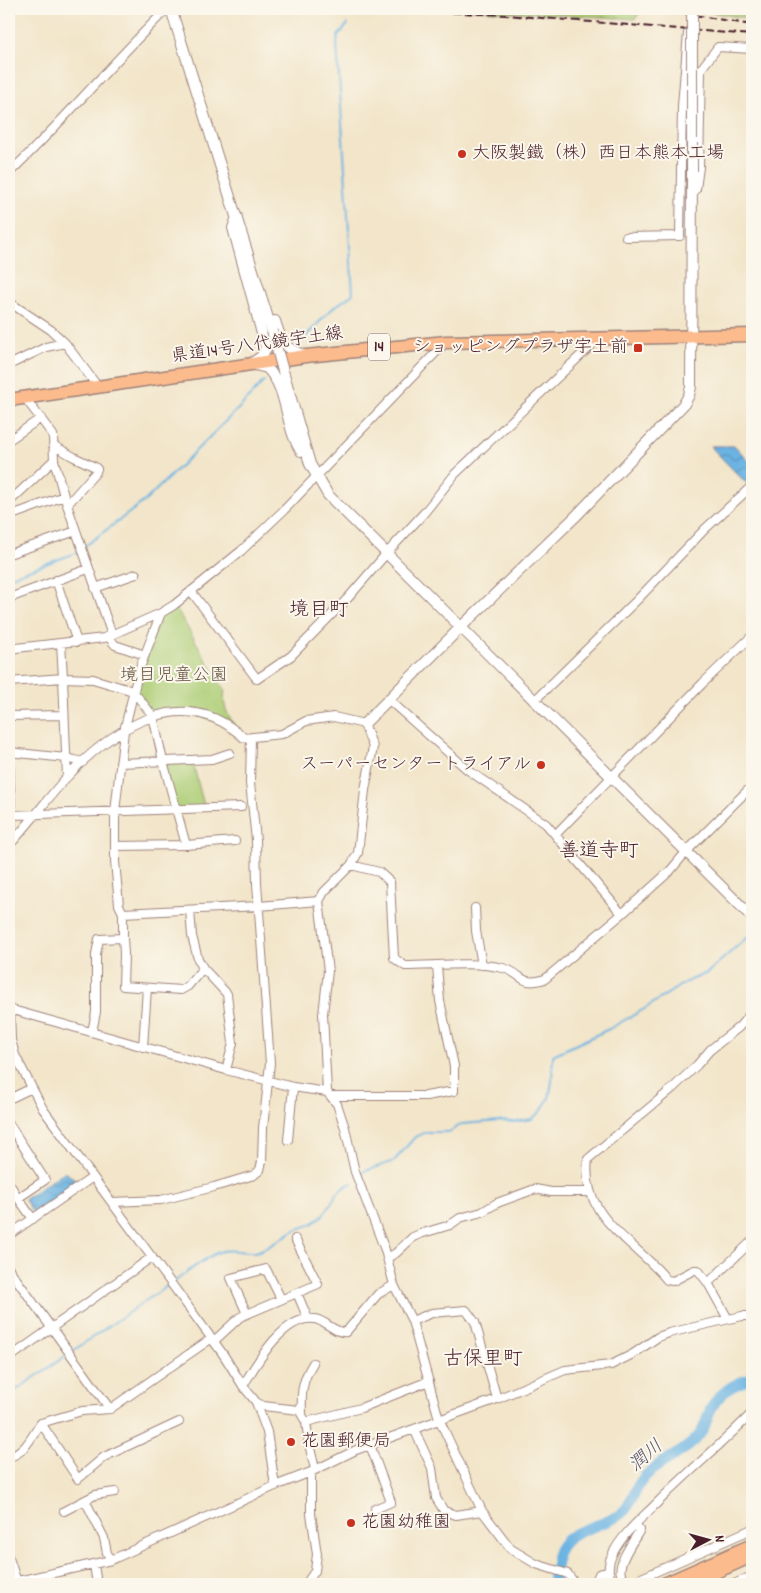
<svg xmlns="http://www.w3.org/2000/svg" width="761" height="1593" viewBox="0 0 761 1593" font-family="Dekko,'Klee One',sans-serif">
<defs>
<pattern id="water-waves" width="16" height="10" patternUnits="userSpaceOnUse" patternTransform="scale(1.25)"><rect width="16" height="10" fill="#6bb3e2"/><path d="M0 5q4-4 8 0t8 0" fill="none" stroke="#5a91b7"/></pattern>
</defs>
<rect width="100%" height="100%" fill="#fbf7ec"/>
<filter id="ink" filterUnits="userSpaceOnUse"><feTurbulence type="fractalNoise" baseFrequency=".02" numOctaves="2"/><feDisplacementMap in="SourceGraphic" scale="10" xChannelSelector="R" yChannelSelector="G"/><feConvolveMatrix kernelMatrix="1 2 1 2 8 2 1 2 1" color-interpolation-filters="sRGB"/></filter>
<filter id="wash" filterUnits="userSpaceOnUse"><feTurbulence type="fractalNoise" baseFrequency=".0096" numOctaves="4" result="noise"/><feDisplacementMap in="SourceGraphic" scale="20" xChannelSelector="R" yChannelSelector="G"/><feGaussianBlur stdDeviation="1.12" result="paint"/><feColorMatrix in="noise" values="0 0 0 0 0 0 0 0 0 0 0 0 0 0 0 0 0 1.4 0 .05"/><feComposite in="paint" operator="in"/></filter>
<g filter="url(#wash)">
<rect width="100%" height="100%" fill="#f2e5c9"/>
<path fill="#accd75" stroke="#7b7650" d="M459,9H643L635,19Z
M709,9H752V19L709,12Z
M174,605L225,691C222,704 227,715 235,725L233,728L193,713L153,716L133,691L161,613Z
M192,760L205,809L176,810L163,761Z"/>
<path fill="url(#water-waves)" stroke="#5a6986" d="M710,446H735L752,465V482L748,485Z
M64,1172L80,1182L34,1215L25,1200L26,1198Z"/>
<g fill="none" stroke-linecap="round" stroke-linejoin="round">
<path stroke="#6bb3e2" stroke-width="2" d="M296,346L333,308L353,294L337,45L338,36L348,24
M85,546L146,500L242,405L264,381
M9,577L79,552
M360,1173L394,1161L415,1137L426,1132H449L462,1124L500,1121L515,1122L532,1119L541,1111L549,1098L552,1082L553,1055L609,1029L646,1008L684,983L707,973L752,933
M174,1282C185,1274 207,1256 219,1252C231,1248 242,1253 254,1252C268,1250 282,1237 295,1230C302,1227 310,1226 316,1221C333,1210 331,1191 352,1183
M71,1352L170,1284
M9,1395L67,1355"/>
<path stroke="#6bb3e2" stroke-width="11" d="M555,1584C552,1575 555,1571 557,1562C557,1560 556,1557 557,1555C565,1526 607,1529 625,1510C632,1502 635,1489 642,1480C656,1462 681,1456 696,1439C703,1432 705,1425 708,1416C714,1397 733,1382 752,1379"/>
</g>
</g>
<g filter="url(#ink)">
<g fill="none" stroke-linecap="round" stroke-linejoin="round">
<g stroke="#9e827a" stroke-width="10">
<path id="minor" d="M9,173C62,123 109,66 161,15
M696,189L699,167L701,69L718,47L752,49
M626,237L680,236L682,106L688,33
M9,302L51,330L65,343L98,387
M9,365L46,347L65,343
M25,398L53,435L54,460L64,496L112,635
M9,440L41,418
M53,445L74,457L95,467L97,469L96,472L67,505
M9,502L54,460
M9,516L64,496
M9,554L76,531
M56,580L77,642
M95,588L136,574
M191,591L257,679L291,656L348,598L386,554L424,513L455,474L598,339
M9,597H12L88,569
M108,636L115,645L145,655
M9,652L16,648L34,646L104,638L161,613L174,605L241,551L284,510L445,343
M9,682L63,678L61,643
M389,700L468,770L546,824L622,914
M534,701L637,600L705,529L752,486
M9,716L63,715
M9,752L66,758L83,762
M9,758L12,842C31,822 47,799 66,778C113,728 183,681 244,738L282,734L306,721L334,717L364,724L373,747L365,790L358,853L351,865L324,892L319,901L328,971L323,1014L327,1092L337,1104L345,1128L355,1172L385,1250L394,1285L412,1321L439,1419L482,1511L511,1549L536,1564L568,1574L575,1584
M120,763L212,759L230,753
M67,777L63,678L93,679L133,691L153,716L163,761L186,845L235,841
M11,815L241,807
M556,834L703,683L752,636
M115,846L186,845
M351,865L379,872L390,882L394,958L405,966C435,966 473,961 503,968C523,973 519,987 545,979L622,914L670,871L686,852L752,786
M475,908L476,931L482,965
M190,910L192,936L198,959L203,968L227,994L233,1043L226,1070
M123,913L259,906L319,901
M123,938L124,954L123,986L181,990L188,986L203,968
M9,1009L226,1070L293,1087L327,1092
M10,1009L11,1040L15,1055L43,1109L223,1354L243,1386L256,1402L263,1406L299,1410L306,1422L361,1408L429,1381
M92,1032L96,1012V954L99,939L123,938V913L119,905L115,861V812L124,731L139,670L161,613
M143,1047L147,988
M330,1096H426L454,1091V1066L440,1001L437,966
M9,1099L32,1088
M9,1124L45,1180L18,1198L9,1183
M288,1140L293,1087
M18,1198L33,1219
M112,1202L161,1200L214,1187L254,1175L260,1170L262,1161L263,1128L270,1063L257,884L256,840L250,783L251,738
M9,1235L93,1177
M387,1258L396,1253L413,1237L420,1234L450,1225L460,1218L482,1212L497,1203L535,1189L551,1192H589
M9,1269L110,1409L212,1338
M708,1283L698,1270H694L673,1281L667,1280C635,1240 580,1219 588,1159L673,1088L697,1065L710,1050L739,1027L752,1012
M297,1293L308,1319
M247,1314L231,1278L266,1269L281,1299
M728,1319L708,1283L752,1241
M412,1321L432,1313L466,1310L475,1322L497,1399
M214,1341L240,1317L318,1284L295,1239
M9,1358L152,1257
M243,1386C256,1364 284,1314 315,1319C326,1321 336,1334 346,1332L378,1294L394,1285
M256,1402L267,1432L275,1486
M302,1413C301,1392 302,1381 313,1363
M306,1422L309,1444L315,1469
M41,1423L78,1479L104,1457L179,1422
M414,1429L432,1468L436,1498L444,1511L456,1515L482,1511
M370,1445L391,1502L375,1509
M9,1457C25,1453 32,1436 41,1423L82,1411L110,1409
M85,1500L104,1538L107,1553L111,1560
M64,1511L95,1495L115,1492
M9,1558L17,1582
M94,1565L97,1584
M9,1583L111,1560L275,1486L311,1472L356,1450L497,1399L565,1370L611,1365L633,1354L658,1337L669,1333L742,1316H752
M306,1584L315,1571L317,1554L311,1514V1472
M595,1584L599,1574L608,1572
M613,1584C608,1574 607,1566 612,1555C622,1534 641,1519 657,1503C688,1472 722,1444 752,1413
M627,1584C625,1581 622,1577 621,1574C617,1563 634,1540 640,1530L635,1524
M628,1584L752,1529
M734,1584L752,1576"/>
</g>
<g stroke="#9e827a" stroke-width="12">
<path id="tertiary" d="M171,9L272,331
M237,217L233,228L266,348L262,356L252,363
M275,321C281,341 284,349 304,355
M255,365L267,368C289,390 284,425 301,451
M283,371L310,464L328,495L752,917
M364,724L460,628L575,517L684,404L689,395L691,387L692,171"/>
</g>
<g stroke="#9e827a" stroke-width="15">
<path id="primary" d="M9,400L306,356L446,342L752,335"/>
</g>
<g stroke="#9e827a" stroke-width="15">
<path id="trunk" d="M664,1584L752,1545
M689,1584L752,1556"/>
</g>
<use href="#minor" stroke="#fff" stroke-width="8"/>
<use href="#tertiary" stroke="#fff" stroke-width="10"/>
<use href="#primary" stroke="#fbbb8d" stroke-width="12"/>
<use href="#trunk" stroke="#fbbb8d" stroke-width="12"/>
<path stroke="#4a1f2b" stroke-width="2" stroke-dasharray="8 4" stroke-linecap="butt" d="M369,9L506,15L752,35
M660,9L752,25"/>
<g stroke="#9e827a" stroke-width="12" stroke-linecap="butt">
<path id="tertiary-bridge" d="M692,171V9
M272,331L283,371"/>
</g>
<use href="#tertiary-bridge" stroke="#fff" stroke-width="10"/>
</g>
</g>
<g fill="#c8321e" stroke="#fbf7ec" stroke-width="2">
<circle cx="462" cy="154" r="5"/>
<rect x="633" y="343" width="10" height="10" rx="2.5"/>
<circle cx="541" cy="765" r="5"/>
<circle cx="291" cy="1442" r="5"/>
<circle cx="351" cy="1523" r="5"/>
</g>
<g text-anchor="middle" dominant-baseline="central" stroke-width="4" stroke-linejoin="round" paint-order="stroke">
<rect fill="#fbf7ec" stroke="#7f6065" stroke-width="1" x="368" y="333.5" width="22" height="27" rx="4"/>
<g font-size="16" font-weight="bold" fill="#4a1f2b">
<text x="379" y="347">14</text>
</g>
<g font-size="18" fill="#4a1f2b" stroke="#fbf7ec" text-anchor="start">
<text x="472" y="154">大阪製鐵（株）西日本熊本工場</text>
<text x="628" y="348" text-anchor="end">ショッピングプラザ宇土前</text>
<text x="531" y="765" text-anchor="end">スーパーセンタートライアル</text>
<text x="301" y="1442">花園郵便局</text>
<text x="361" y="1523">花園幼稚園</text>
</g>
<g font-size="18" fill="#4a1f2b" stroke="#fbf7ec">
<text transform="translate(257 346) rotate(-8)">県道14号八代鏡宇土線</text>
</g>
<g font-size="18" fill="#675341" stroke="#fbf7ec">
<text x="174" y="676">境目児童公園</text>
</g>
<g font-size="19" font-style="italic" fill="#56536b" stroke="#fbf7ec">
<text transform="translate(647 1457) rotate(-41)">潤川</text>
</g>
<g font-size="20" fill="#4a1f2b" stroke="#fbf7ec">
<text x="319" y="611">境目町</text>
<text x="599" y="852">善道寺町</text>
<text x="483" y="1360">古保里町</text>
</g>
</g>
<rect width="761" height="1593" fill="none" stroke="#fbf7ec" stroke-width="30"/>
<g transform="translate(708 1540) rotate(84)" stroke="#fbf7ec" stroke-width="4" paint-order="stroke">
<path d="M0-4L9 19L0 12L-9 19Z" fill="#4a1f2b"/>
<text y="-8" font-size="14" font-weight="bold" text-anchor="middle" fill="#4a1f2b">N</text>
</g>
</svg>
